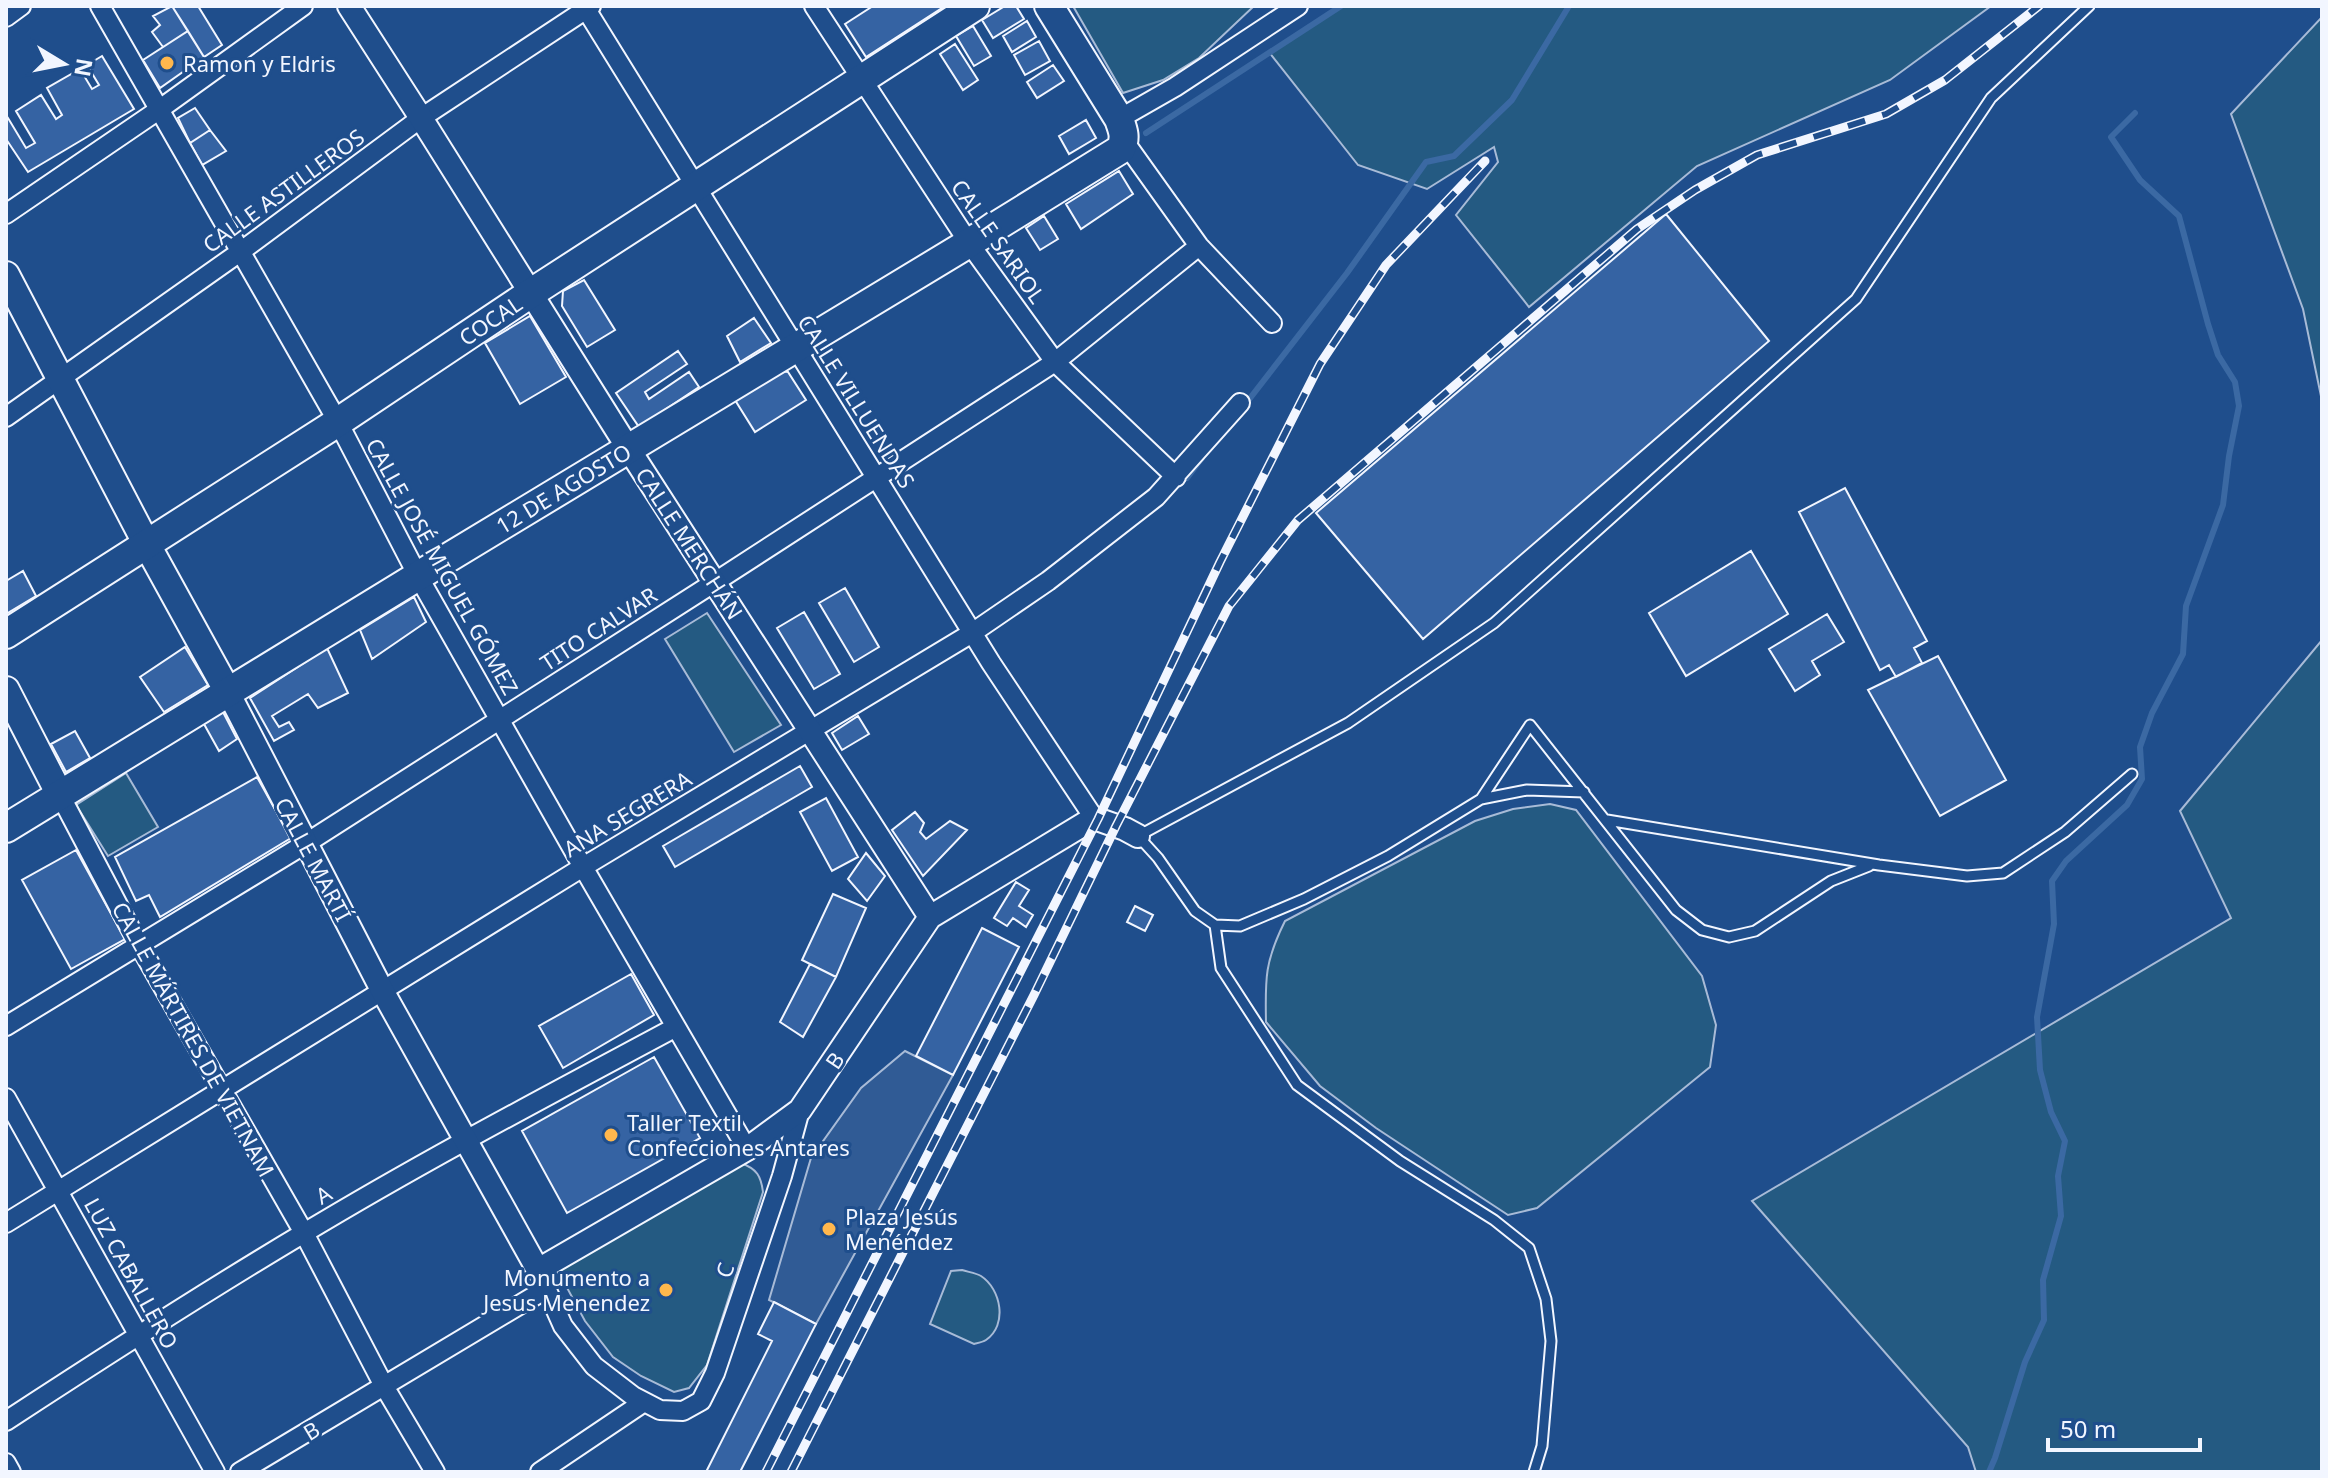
<svg xmlns="http://www.w3.org/2000/svg" width="2328" height="1478" viewBox="0 0 2328 1478" font-family="'Noto Sans',sans-serif">
<rect width="100%" height="100%" fill="#1f4e8c"/>
<path fill="#245a82" stroke="#a8bbd7" stroke-width="2" d="M1073,6H1254L1199,58L1163,80L1123,93Z
M1342,6H1991L1890,80L1697,166L1529,307L1456,215L1498,162L1494,147L1427,189L1358,165L1269,52Z
M2322,17V401L2303,309L2231,114Z
M707,613L781,725L734,752L665,639Z
M2322,640V1472H1976L1968,1447L1752,1201L2231,918L2180,811Z
M126,773L158,827L108,856L76,805Z
M1550,804L1576,810L1702,976L1716,1025L1710,1067L1537,1208L1508,1215L1376,1128L1320,1086L1266,1022C1265,978 1265,961 1285,921L1475,821L1513,809Z
M741,1163C757,1169 761,1176 763,1192L707,1365L689,1388L674,1392L641,1376L613,1357L585,1321L559,1273L562,1263Z
M962,1270C968,1272 976,1273 981,1276C1001,1289 1008,1325 986,1340C983,1342 978,1343 974,1344L930,1324L951,1271Z"/>
<path fill="#305b95" stroke="#a8bbd7" stroke-width="2" d="M905,1051L953,1075L816,1324L769,1300L811,1158L861,1088Z"/>
<g fill="none" stroke-linecap="round" stroke-linejoin="round">
<path stroke="#3b69a3" stroke-width="6" d="M1146,133L1341,6
M1244,406L1347,273L1426,162L1454,156L1512,100L1569,6
M1187,478L1202,458
M1989,1472L1995,1458L2025,1362L2044,1320L2043,1280L2061,1216L2058,1176L2065,1141L2051,1112L2040,1070L2037,1017L2054,924L2052,881L2066,861L2127,805L2142,779L2140,747L2152,713L2183,654L2186,606L2223,505L2229,456L2239,406L2235,382L2218,355L2208,324L2179,216L2140,180L2111,137L2135,113"/>
</g>
<path fill="#3563a3" stroke="#f2f6ff" stroke-width="2" d="M172,6H198L222,45L204,57Z
M172,6L188,31L163,47L152,32L160,25L153,16Z
M873,6H945L866,57L845,24Z
M1005,6H1016L1024,19L993,38L982,20Z
M1027,21L1036,37L1012,52L1003,36Z
M973,26L991,56L974,66L956,36Z
M188,31L204,57L160,88L143,60Z
M1039,41L1050,61L1025,75L1014,55Z
M955,44L978,80L963,90L940,54Z
M102,56L134,109L28,172L6,139V120L8,118L26,148L35,143L16,111L41,95L56,119L62,115L47,88L80,69L92,89L99,85L87,65Z
M1053,65L1064,81L1037,98L1027,82Z
M195,108L210,130L190,143L178,118Z
M1086,120L1096,138L1069,154L1059,136Z
M210,130L226,151L202,165L190,143Z
M1119,171L1133,194L1081,229L1066,204Z
M1666,214L1769,341L1423,639L1316,513Z
M1044,216L1058,239L1040,250L1026,228Z
M584,280L615,330L587,347L562,306L563,291Z
M530,316L566,377L520,404L485,343Z
M754,318L771,343L740,362L727,336Z
M678,351L687,364L645,392L649,399L689,372L699,387L639,427L616,393Z
M781,371L788,372L806,400L755,432L735,400Z
M1845,488L1927,641L1914,648L1922,663L1896,677L1889,665L1880,670L1799,512Z
M1751,551L1788,614L1686,676L1649,613Z
M23,571L36,596L6,614V581Z
M845,588L879,647L854,662L819,603Z
M414,597L426,622L372,659L360,630Z
M804,612L840,674L814,689L777,628Z
M1827,614L1844,642L1812,661L1820,675L1795,691L1769,649Z
M185,647L208,685L164,712L140,677Z
M327,648L348,693L318,708L308,694L272,716L279,727L289,722L294,730L274,741L250,698Z
M1938,656L2006,780L1940,816L1868,690Z
M223,712L237,739L219,751L204,724Z
M858,716L869,734L842,750L832,733Z
M75,731L90,758L66,772L51,744Z
M800,766L812,787L675,867L663,846Z
M257,777L291,838L160,917L149,895L136,901L115,857Z
M826,798L858,857L832,871L800,812Z
M915,812L924,823L920,832L926,839L950,821L967,830L923,876L892,830Z
M76,850L125,939L71,969L22,880Z
M866,853L885,876L867,901L848,879Z
M1016,882L1029,890L1019,906L1033,915L1026,927L1013,918L1007,926L994,918Z
M833,894L866,908L836,977L802,960Z
M1135,906L1153,915L1145,931L1127,922Z
M982,928L1019,947L953,1075L916,1056Z
M810,964L836,977L803,1037L780,1022Z
M631,974L654,1015L563,1068L539,1026Z
M654,1057L700,1138L567,1213L522,1131Z
M774,1302L816,1324L740,1472H706L772,1341L758,1334Z"/>
<g fill="none" stroke-linecap="round" stroke-linejoin="round">
<g stroke="#f2f6ff" stroke-width="13">
<path id="service" d="M1584,792L1527,790L1481,799L1388,856L1304,899L1240,926L1215,925L1195,911L1158,858L1138,836L1348,723L1494,623L1856,299L1991,98L2089,6
M1481,799L1530,725L1676,910L1702,930L1729,937L1755,931L1831,881L1869,866
M1607,820L1879,865L1967,876L2003,873L2065,832L2132,774
M1215,925L1221,968L1297,1085L1400,1161L1494,1220L1529,1248L1546,1299L1551,1341L1542,1446L1534,1472"/>
</g>
<g stroke="#f2f6ff" stroke-width="22">
<path id="minor" d="M100,6L338,422L418,576L583,867L747,1149
M584,6L991,663L1094,818
M814,6L969,243L1055,362L1176,477
M6,17L21,6
M1119,119L1175,87L1298,6
M1124,141L1199,246L1272,323
M6,214L160,109L303,6
M6,417L240,252L421,118L591,6
M60,795L139,945L304,1233L384,1386L435,1472
M6,1026L305,844L715,582L1055,362L1199,246
M6,1098L215,1472
M6,1223L583,867L972,633L1048,581L1156,497L1240,403
M538,1270L563,1326L594,1366L633,1396L660,1410L683,1411L701,1401L715,1373L782,1176L800,1110
M6,1421C104,1357 203,1293 304,1233C425,1160 551,1094 676,1027
M6,1463L11,1472
M240,1472L546,1289
M540,1472L644,1402"/>
</g>
<g stroke="#f2f6ff" stroke-width="26">
<path id="tertiary" d="M349,6L421,118L628,448L930,917
M228,692L383,992L538,1270L747,1149L800,1110L930,917L1094,818L1125,829L1138,836"/>
</g>
<g stroke="#f2f6ff" stroke-width="30">
<path id="secondary" d="M6,275L146,543L228,692
M6,690L60,795"/>
</g>
<g stroke="#f2f6ff" stroke-width="32">
<path id="primary" d="M6,634L338,422L531,293L975,6
M6,828L418,576L969,243L1121,149C1126,137 1123,130 1119,119L1049,6"/>
</g>
<use href="#service" stroke="#1f4e8c" stroke-width="9"/>
<use href="#minor" stroke="#1f4e8c" stroke-width="18"/>
<use href="#tertiary" stroke="#1f4e8c" stroke-width="22"/>
<use href="#secondary" stroke="#1f4e8c" stroke-width="26"/>
<use href="#primary" stroke="#1f4e8c" stroke-width="28"/>
<g stroke="#f2f6ff" stroke-width="9">
<path id="rail" d="M766,1472L1098,819L1220,562L1320,364L1386,265L1485,161
M791,1472L1034,995L1116,826L1229,606L1298,520L1637,229L1695,190L1757,155L1886,114L1945,80L2039,6"/>
</g>
<use href="#rail" stroke="#1f4e8c" stroke-width="6" stroke-dasharray="18" stroke-linecap="butt"/>
</g>
<g fill="#ffb74d" stroke="#1f4e8c" stroke-width="3">
<circle cx="167" cy="63" r="8"/>
<circle cx="611" cy="1135" r="8"/>
<circle cx="829" cy="1229" r="8"/>
<circle cx="666" cy="1290" r="8"/>
</g>
<g text-anchor="middle" dominant-baseline="central" stroke-width="6" stroke-linejoin="round" paint-order="stroke">
<g font-size="22" fill="#f2f6ff" stroke="#1f4e8c" text-anchor="start">
<text x="183" y="63">Ramon y Eldris</text>
<text x="627" y="1122">Taller Textil<tspan x="627" dy="25">Confecciones Antares</tspan></text>
<text x="845" y="1216">Plaza Jesús<tspan x="845" dy="25">Menéndez</tspan></text>
<text x="650" y="1277" text-anchor="end">Monumento a<tspan x="650" dy="25">Jesus Menendez</tspan></text>
</g>
<g font-size="22" fill="#f2f6ff" stroke="#1f4e8c">
<text transform="translate(283 190) rotate(-36)">CALLE ASTILLEROS</text>
<text transform="translate(999 241) rotate(55)">CALLE SARIOL</text>
<text transform="translate(490 320) rotate(-34)">COCAL</text>
<text transform="translate(857 401) rotate(58)">CALLE VILLUENDAS</text>
<text transform="translate(563 488) rotate(-31)">12 DE AGOSTO</text>
<text transform="translate(690 543) rotate(57)">CALLE MERCHÁN</text>
<text transform="translate(443 566) rotate(61)">CALLE JOSÉ MIGUEL GÓMEZ</text>
<text transform="translate(598 628) rotate(-33)">TITO CALVAR</text>
<text transform="translate(627 813) rotate(-31)">ANA SEGRERA</text>
<text transform="translate(314 859) rotate(62)">CALLE MARTÍ</text>
<text transform="translate(194 1039) rotate(61)">CALLE MÁRTIRES DE VIETNAM</text>
<text transform="translate(834 1060) rotate(-56)">B</text>
<text transform="translate(323 1194) rotate(-30)">A</text>
<text transform="translate(724 1270) rotate(-71)">C</text>
<text transform="translate(132 1273) rotate(61)">LUZ CABALLERO</text>
<text transform="translate(311 1430) rotate(-31)">B</text>
</g>
</g>
<rect width="2328" height="1478" fill="none" stroke="#f2f6ff" stroke-width="16"/>
<g transform="translate(64 64) rotate(100)" stroke="#1f4e8c" stroke-width="6" paint-order="stroke">
<path d="M0-6L14 30L0 20L-14 30Z" fill="#f2f6ff"/>
<text y="-12" font-size="22" font-weight="bold" text-anchor="middle" fill="#f2f6ff">N</text>
</g>
<path d="M2048 1438v12h152v-12" fill="none" stroke="#f2f6ff" stroke-width="4"/>
<text x="2060" y="1438" font-size="24" fill="#f2f6ff" stroke="#1f4e8c" stroke-width="6" paint-order="stroke">50 m</text>
</svg>
